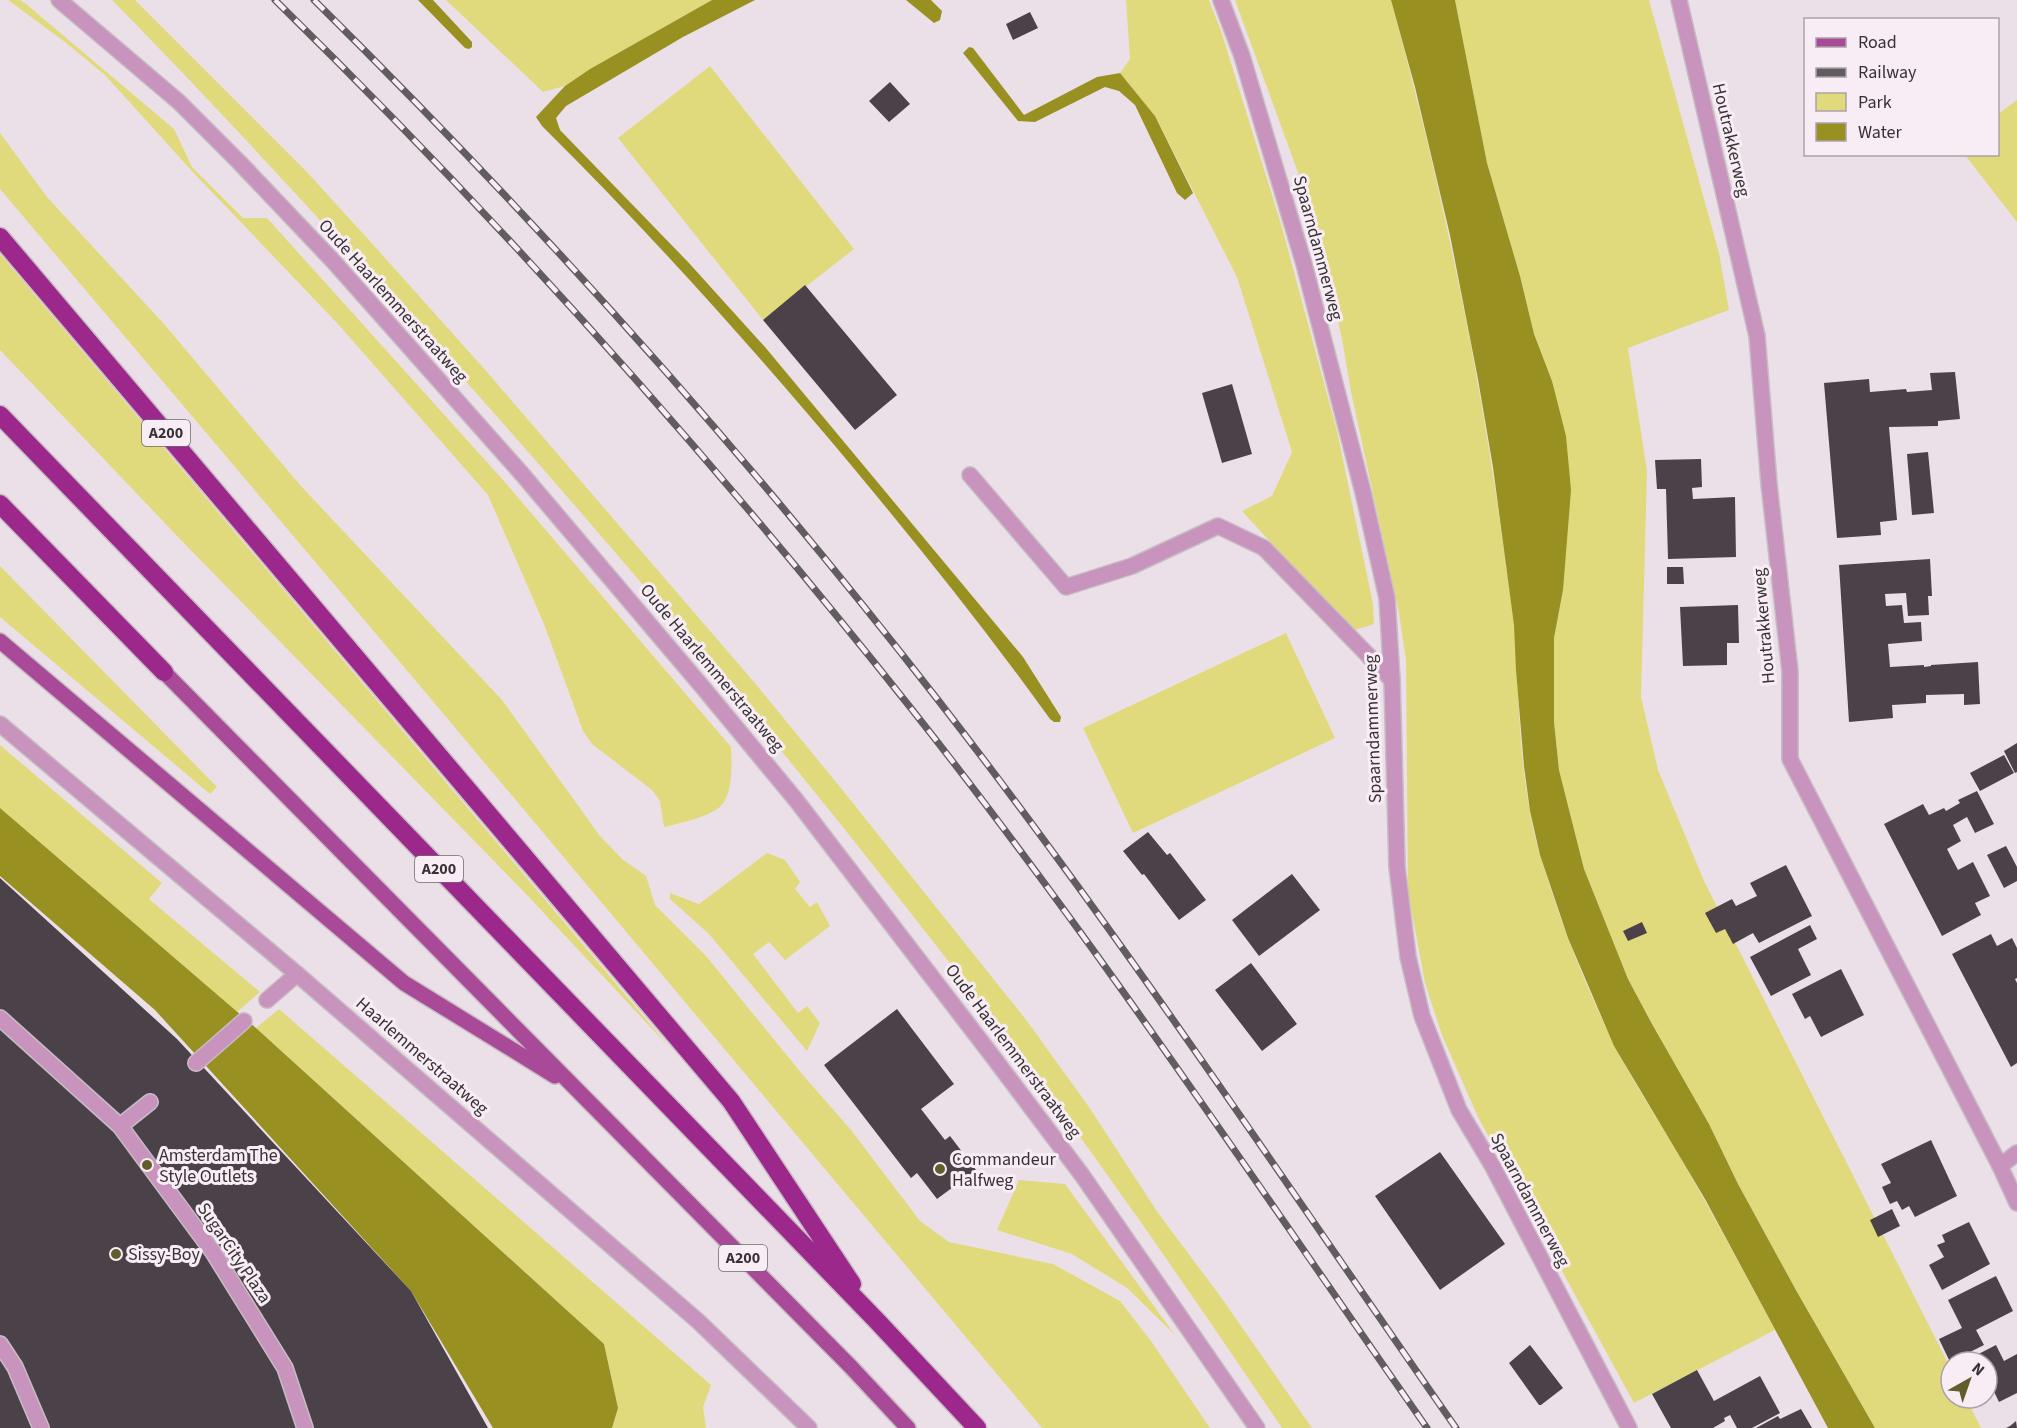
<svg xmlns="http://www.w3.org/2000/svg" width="2017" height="1428" viewBox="0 0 2017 1428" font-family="'Source Sans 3',sans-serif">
<rect width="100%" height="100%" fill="#ebe0e8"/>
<path fill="#e0da7d" d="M8,0H20L26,4L174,129L192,167L243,218H267L503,480L731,747C732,763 733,793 721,806C711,816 678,824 664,827L660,801L652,790L592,744L583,731L544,624L488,495L337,323L191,170L105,75L65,42Z
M112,0H135L306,171L377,249L487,372L754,682L840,787L1027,1021L1089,1107L1158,1213L1223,1300L1312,1428H1282C1209,1320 1136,1213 1059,1108C864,844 654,591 435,347C329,229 222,112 112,0Z
M446,0H712L590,69L565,86L543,92Z
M1126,0H1209L1221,31L1281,224L1337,431L1373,604L1374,624L1352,631L1242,511L1272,496L1292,452L1237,277L1155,116L1120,73L1130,59Z
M1235,0H1391C1441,184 1480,369 1505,558C1508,581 1513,605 1515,628C1519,703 1519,786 1541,858C1560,921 1584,983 1613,1042C1632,1081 1658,1119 1680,1157C1713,1214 1744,1272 1775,1330L1634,1403L1478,1117L1442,1035L1425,983L1408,891L1406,660L1399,613L1351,392L1342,339L1325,264L1304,189Z
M1455,0H1649L1719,253L1729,310L1628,348L1647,471L1641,697L1658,770L1704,881L1951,1369V1398H1966L1981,1428H1875L1797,1292L1738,1184L1709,1124L1652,1024L1628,979L1584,869L1559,770L1554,722V638L1563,590L1552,381L1534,334L1520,276L1487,163Z
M710,66L854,249L763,320L618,138Z
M2017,100V222L1965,155L1998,154V114Z
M0,133L47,197L164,324L300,485L502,700L600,836L622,859L646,876L655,905L706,956L802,1074L851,1130L920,1221L949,1242L1053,1264L1120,1301L1151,1341L1210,1428H1042L426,693L0,189Z
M0,254L672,1050L526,894L180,539L0,350Z
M0,566L217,787L210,794L0,617Z
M1286,633L1335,738L1133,833L1083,728Z
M0,745L162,883L149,899L260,992L237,1012L0,808Z
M767,853L785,860L800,882L795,889L810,907L817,902L830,926L785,960L769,942L753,954L798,1013L807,1006L820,1023L807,1051L709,934L670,899V893L699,904Z
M279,1009L711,1385L703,1407L706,1428H612L618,1408L604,1344L256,1028Z
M1019,1180L1065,1184L1175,1335L1127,1288L1072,1254L997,1230Z"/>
<path fill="#989020" d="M418,0H433L472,42V47L469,49L465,48Z
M712,0H755L683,37L566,106L556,118L560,130L688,262L765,347L1023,657L1061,717L1060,722H1054L1050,719C987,631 920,548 851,465C753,348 651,234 542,126L536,117L565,86L590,69Z
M906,0H931L942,11L940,20L934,23Z
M1391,0H1455L1487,163L1520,276L1534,334L1552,381L1566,436L1571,490L1563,590L1554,638V722L1559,770L1584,869L1628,979L1652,1024L1709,1124L1738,1184L1797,1292L1875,1428H1828L1705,1199L1614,1046L1568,938L1540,855L1530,811L1524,766L1516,670L1514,625L1493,467L1478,379L1450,235L1415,87Z
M969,47L973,48L1024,115L1097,77L1120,73L1155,116L1193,193L1185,200L1177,193L1135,105L1119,91L1105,87L1035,122L1018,121L963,53Z
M0,808L256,1028L604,1344L618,1408L612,1428H493L411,1291L155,1010L0,876Z"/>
<path fill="#4b4249" d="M1030,12L1038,28L1013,40L1006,24Z
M890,82L910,104L889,122L869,101Z
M805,285L897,395L855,430L763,320Z
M1955,372L1960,419L1938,421V426L1889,427L1897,520L1880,522L1881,535L1837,538L1824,383L1869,379L1870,392L1906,389L1907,392L1932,390L1930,373Z
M1232,384L1252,454L1222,463L1202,393Z
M1928,452L1934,513L1912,515L1907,454Z
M1701,459L1702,487L1692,488L1693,499L1735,497L1736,557L1668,559L1666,489H1657L1655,460Z
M1930,559L1932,596H1928L1929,615L1908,616L1906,593L1885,594L1886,606L1902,605L1904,623L1921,622L1922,641L1888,644L1890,667L1924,665V667L1931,666V665L1978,662L1980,704L1964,705V694L1926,695V703L1892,705L1893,718L1849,722L1839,565Z
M1667,567H1683L1684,584H1667Z
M1738,605L1739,643H1727V665L1683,666L1680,607Z
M2017,743V772L2015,773L2004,751Z
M2004,755L2014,773L1980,791L1970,773Z
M1977,791L1994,824L1975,833L1967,817L1953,825L1961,841L1947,849L1958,870L1973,862L1990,896L1975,903L1981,915L1942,936L1884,824L1923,804L1929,815L1944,808L1946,811L1960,803L1958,800Z
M1148,832L1167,855L1170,853L1206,900L1179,920L1144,874L1142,875L1123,851Z
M2006,846L2017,867V881L2004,888L1987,855Z
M1786,865L1812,916L1759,943L1753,933L1733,944L1725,929L1716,933L1705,913L1732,899L1736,906L1757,896L1750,883Z
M1292,874L1320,910L1259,956L1232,920Z
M0,878L177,1039L411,1291L488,1428H0Z
M1642,922L1647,933L1628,941L1623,931Z
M1810,925L1817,939L1798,949L1811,975L1771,996L1750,957Z
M1991,934L1997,946L2012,938L2017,948V978L2015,979L2017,983V1063L2011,1067L1952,954Z
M1251,963L1297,1024L1262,1051L1215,990Z
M1841,969L1864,1015L1821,1037L1810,1016L1805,1019L1792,994Z
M897,1009L954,1084L921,1109L945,1140L950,1136L976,1170L937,1199L917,1173L911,1178L824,1065Z
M1931,1140L1957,1196L1915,1217L1909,1206L1902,1210L1897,1201L1890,1204L1882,1187L1891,1183L1881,1164Z
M1440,1152L1505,1244L1440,1290L1375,1196Z
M1892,1209L1900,1226L1878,1237L1870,1220Z
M1969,1222L1990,1264L1942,1290L1929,1265L1944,1257L1937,1245L1945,1242L1942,1235Z
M1996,1276L2013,1311L1976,1330L1984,1345L1950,1362L1939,1339L1962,1328L1948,1300Z
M1530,1345L1563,1388L1541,1405H1539L1509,1363Z
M1996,1345L2004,1361L2017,1354V1393L1999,1402L1987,1377V1362H1963Z
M1697,1370L1714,1401L1760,1376L1780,1413L1752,1428H1737L1730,1415L1724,1418L1725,1421L1713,1428H1671L1652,1394Z
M1801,1409L1812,1428H1756L1778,1416L1780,1419Z
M2016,1421L2017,1428H2006L2010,1426Z"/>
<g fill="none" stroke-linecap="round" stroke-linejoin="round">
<g stroke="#c7bdc4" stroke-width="18">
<path id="service" d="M970,475L1066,587L1132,566L1218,526L1264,548L1392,680"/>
</g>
<g stroke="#c7bdc4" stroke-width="18">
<path id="pedestrian" d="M267,1000L297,974
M0,1018L120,1126L213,1252L285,1368L305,1428
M196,1063L244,1021
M120,1126L150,1102
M0,1344L15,1367L41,1428"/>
</g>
<g stroke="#c7bdc4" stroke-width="18">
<path id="minor" d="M1221,0L1242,56L1304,264L1363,492L1387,598L1392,680L1397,867L1408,957L1422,1016L1459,1110L1493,1167L1629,1428
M0,724L297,974L699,1322L809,1428
M2000,1166L2017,1153"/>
</g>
<g stroke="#c7bdc4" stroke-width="18">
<path id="tertiary" d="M59,0L179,102L239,162L334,262L522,474L705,690L796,800L990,1053L1082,1175L1257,1428
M1679,0L1757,336L1769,484L1790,671V759L2000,1166L2017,1203"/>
</g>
<g stroke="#c7bdc4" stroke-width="18">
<path id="primary" d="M0,641L404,983L555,1076
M164,672L851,1367L908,1428"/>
</g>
<g stroke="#c7bdc4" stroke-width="21">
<path id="motorway" d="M0,237L731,1101L852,1284
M0,415L878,1322L977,1428
M0,504L164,672"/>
</g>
<use href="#service" stroke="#c893bd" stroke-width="15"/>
<use href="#pedestrian" stroke="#c893bd" stroke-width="15"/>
<use href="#minor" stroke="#c893bd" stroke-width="15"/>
<use href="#tertiary" stroke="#c893bd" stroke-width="15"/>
<use href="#primary" stroke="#a94a99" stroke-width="15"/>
<use href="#motorway" stroke="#9c288c" stroke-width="18"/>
<g stroke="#615c60" stroke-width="7">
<path id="rail" d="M275,0C502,222 713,459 910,707C1094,939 1258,1186 1427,1428
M314,0C537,220 746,453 938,700C1121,935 1286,1184 1456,1428"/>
</g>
<use href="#rail" stroke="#f8edf5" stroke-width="4.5" stroke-dasharray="14" stroke-linecap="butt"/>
</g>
<g fill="#625e2b" stroke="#f8edf5" stroke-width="2">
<circle cx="147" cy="1165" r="6"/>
<circle cx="940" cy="1169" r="6"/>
<circle cx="116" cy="1254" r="6"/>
</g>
<g text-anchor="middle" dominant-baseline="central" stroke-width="6" stroke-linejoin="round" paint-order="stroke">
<g fill="#f8edf5" stroke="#706a6f" stroke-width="1.5">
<rect x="142" y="420" width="48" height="26" rx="4.5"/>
<rect x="415" y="856" width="48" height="26" rx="4.5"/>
<rect x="719" y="1245" width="48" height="26" rx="4.5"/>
</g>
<g font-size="16" font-weight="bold" fill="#363235">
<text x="166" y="433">A200</text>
<text x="439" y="869">A200</text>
<text x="743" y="1258">A200</text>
</g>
<g font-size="18" fill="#363235" stroke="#f8edf5">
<text transform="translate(1731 140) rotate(77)">Houtrakkerweg</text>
<text transform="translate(1318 248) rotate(75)">Spaarndammerweg</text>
<text transform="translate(393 301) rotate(48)">Oude Haarlemmerstraatweg</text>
<text transform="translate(1764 626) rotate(-95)">Houtrakkerweg</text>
<text transform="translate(712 668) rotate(50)">Oude Haarlemmerstraatweg</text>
<text transform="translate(1373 729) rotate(-92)">Spaarndammerweg</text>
<text transform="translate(1013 1051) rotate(53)">Oude Haarlemmerstraatweg</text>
<text transform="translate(422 1056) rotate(41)">Haarlemmerstraatweg</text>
<text transform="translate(1530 1200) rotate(62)">Spaarndammerweg</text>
<text transform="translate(234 1253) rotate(56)">SugarCity Plaza</text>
</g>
<g font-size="18" fill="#363235" stroke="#f8edf5" text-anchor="start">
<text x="159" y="1155">Amsterdam The<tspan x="159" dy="21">Style Outlets</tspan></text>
<text x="952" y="1159">Commandeur<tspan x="952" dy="21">Halfweg</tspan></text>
<text x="128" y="1254">Sissy-Boy</text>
</g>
</g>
<rect x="1804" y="18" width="195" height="138" fill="#f8edf5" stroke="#aaa2a8" stroke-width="1.5"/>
<rect x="1816" y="38" width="30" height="9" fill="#a94a99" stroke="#aaa2a8" stroke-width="1.5"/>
<text x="1858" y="48" font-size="18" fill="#363235">Road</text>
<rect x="1816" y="68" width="30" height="9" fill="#615c60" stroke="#aaa2a8" stroke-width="1.5"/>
<text x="1858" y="78" font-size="18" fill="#363235">Railway</text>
<rect x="1816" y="93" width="30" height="18" fill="#e0da7d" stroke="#aaa2a8" stroke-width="1.5"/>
<text x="1858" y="108" font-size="18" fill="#363235">Park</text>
<rect x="1816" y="123" width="30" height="18" fill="#989020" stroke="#aaa2a8" stroke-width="1.5"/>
<text x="1858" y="138" font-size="18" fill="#363235">Water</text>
<g transform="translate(1969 1380) rotate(40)"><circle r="28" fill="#f8edf5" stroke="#aaa2a8" stroke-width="1.5"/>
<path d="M0-4.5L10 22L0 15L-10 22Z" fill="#625e2b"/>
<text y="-9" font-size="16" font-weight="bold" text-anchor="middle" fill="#363235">N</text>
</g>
</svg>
